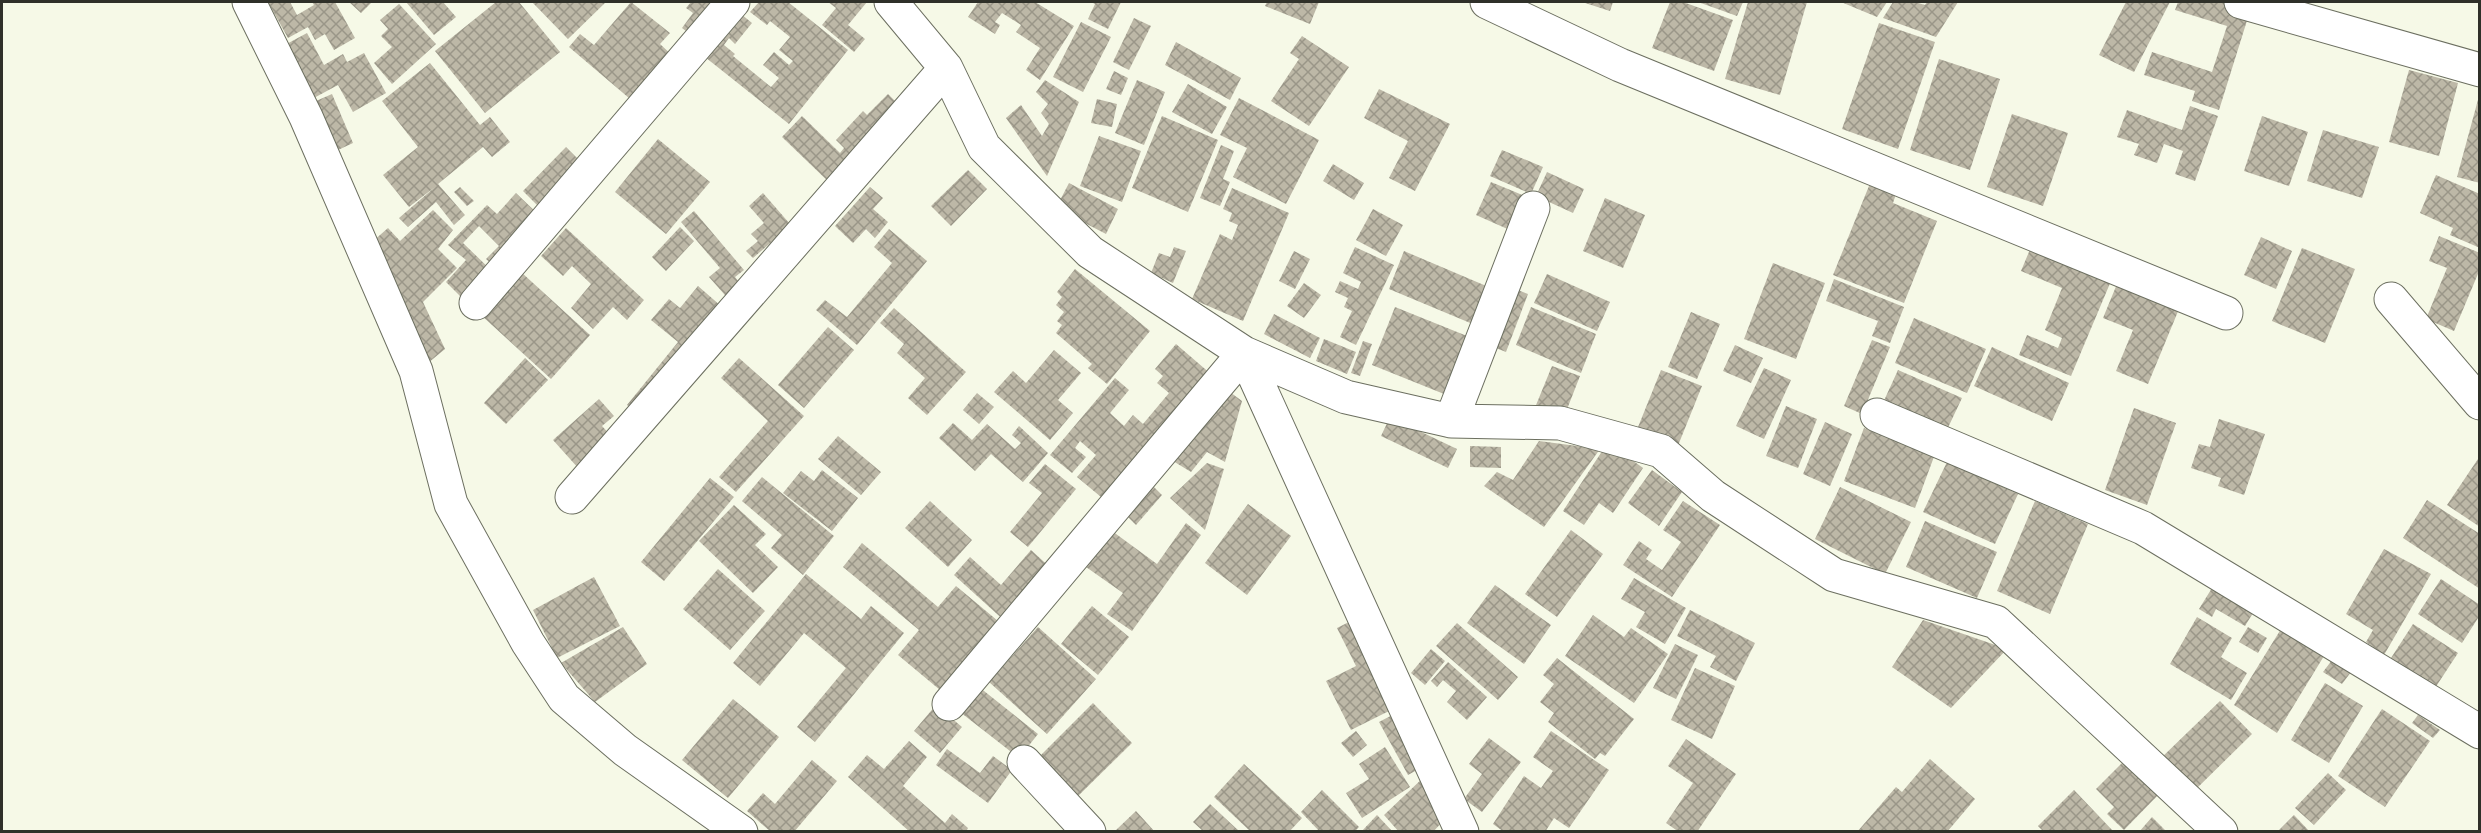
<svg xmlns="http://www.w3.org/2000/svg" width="2481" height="833" viewBox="0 0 2481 833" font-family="'DejaVu Sans',sans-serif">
<defs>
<pattern id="building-cross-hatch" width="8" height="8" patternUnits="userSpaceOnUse" patternTransform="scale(1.5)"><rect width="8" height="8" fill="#bdb8a7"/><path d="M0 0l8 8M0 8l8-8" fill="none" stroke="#9a9688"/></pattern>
</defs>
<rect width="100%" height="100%" fill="#f6f9e7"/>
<path fill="url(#building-cross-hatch)" d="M268,2H290L297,15L314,5L312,2H335L355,38L334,50L325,34L315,40L308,27L288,38Z
M349,2H372L361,13Z
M406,2H443L456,17L434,35Z
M496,2H519L560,52L485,113L435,51Z
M532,2H606L568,39Z
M631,2L670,33L660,44L675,58L636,104L569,47L580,34L594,45Z
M691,2H723L695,38L682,28L693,13L686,8Z
M759,2H788L848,50L789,124L705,57L741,14L752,23L735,44L729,38L724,45L735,54L733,56L771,87L779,78L763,65L774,52L789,65L793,61L779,50L790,37L770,21L767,25L750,12Z
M828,2H867L848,25L865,39L854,52L822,25L836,8Z
M978,2H1035L1074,26L1040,80L1026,70L1040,48L1016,32L1021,25L1002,13L995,22L1000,25L995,34L968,17Z
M1091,2H1121L1108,29L1088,19L1095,4Z
M1267,2H1319L1310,24L1265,6Z
M1582,2H1613L1610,11Z
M1670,2H1683L1733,20L1714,71L1652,48Z
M1698,2H1743L1737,16Z
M1748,2H1807L1780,95L1725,79Z
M1841,2H1887L1877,17Z
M1893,2H1915L1925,5L1927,2H1958L1936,37L1883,18Z
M2126,2H2170L2134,72L2099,55Z
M2178,2H2221L2250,11L2219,110L2192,101L2195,91L2144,75L2152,52L2212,72L2227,26L2175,10Z
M399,4L436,44L392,84L374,63L392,47L381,36L388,29L380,20Z
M1134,18L1151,26L1129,70L1113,62Z
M1081,22L1111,37L1083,92L1053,77Z
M1879,23L1935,42L1898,149L1842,129Z
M307,33L324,65L343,54L347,62L364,53L386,93L353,112L338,85L312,99L283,46Z
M1302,36L1349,67L1309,126L1271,101L1299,59L1290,53Z
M1176,42L1241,78L1230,100L1165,65Z
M1939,59L2000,79L1970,170L1910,150Z
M430,63L480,125L490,117L510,142L492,157L483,147L438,184L465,215L454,225L436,202L408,227L399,218L435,187L409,207L383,175L418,147L382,101Z
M2409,70L2458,83L2439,156L2389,142Z
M1114,71L1128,78L1121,95L1106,89Z
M1045,80L1079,102L1047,176L1006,118L1021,105L1042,136L1049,124L1041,113L1048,104L1036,92Z
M1137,80L1165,92L1144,145L1115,133Z
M1188,84L1227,107L1212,134L1172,112Z
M1379,89L1450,124L1415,191L1389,178L1408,141L1364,118Z
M332,94L353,143L338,150L316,101Z
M888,94L905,111L833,186L782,137L802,116L840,153L844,148L836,140L863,111L867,115Z
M2479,96H2480V183L2457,177Z
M1239,98L1319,140L1286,204L1233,177L1247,148L1220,135Z
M1097,99L1117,104L1112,127L1091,123Z
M2190,106L2218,116L2195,181L2175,174L2183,151L2164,144L2157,163L2134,155L2139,144L2117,137L2127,110L2182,130Z
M2012,114L2068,133L2043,206L1987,187Z
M1162,116L1218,140L1188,212L1132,188Z
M2262,116L2308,132L2289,186L2244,171Z
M2323,130L2379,147L2362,198L2307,181Z
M1099,136L1141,151L1122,202L1080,186Z
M658,139L710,182L666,234L615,192Z
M1221,145L1234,151L1223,179L1230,182L1220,206L1200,198Z
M566,147L587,168L544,212L523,191Z
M1502,150L1543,167L1531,194L1490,176Z
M1333,164L1364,183L1354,200L1323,181Z
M968,170L987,189L951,226L931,206Z
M1547,172L1584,189L1573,213L1536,196Z
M2436,175L2480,194V248L2450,235L2453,228L2420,213Z
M1871,181L1897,191L1893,203L1937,221L1904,303L1833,275Z
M1491,182L1527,197L1512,231L1476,215Z
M1069,183L1118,209L1106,234L1056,208Z
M460,187L474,201L467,206L454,192Z
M870,187L883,198L873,209L888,222L875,238L866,229L853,243L835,226Z
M1232,188L1289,213L1243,321L1192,299L1220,234L1232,240L1238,225L1229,221L1232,213L1223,209Z
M516,193L542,218L495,267L486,259L499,246L479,226L463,243L493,272L465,301L446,282L466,260L448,245L487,205L497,214Z
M763,193L790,224L784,249L775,239L753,258L746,251L758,241L751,234L764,223L749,206Z
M1605,198L1645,215L1623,268L1583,251Z
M1373,209L1403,225L1386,256L1356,240Z
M433,210L453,230L438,249L457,268L423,302L445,349L428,363L372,242L388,228L400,241Z
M694,211L744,270L735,277L746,291L732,303L709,277L720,268L681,222Z
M680,227L694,241L666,271L652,257Z
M566,228L644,300L627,320L613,307L593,329L571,308L591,284L572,266L563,276L541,256Z
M889,229L927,261L857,345L816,310L825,300L847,317L892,263L874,247Z
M2439,236L2480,253V269L2454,331L2426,319L2447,268L2429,261Z
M2261,237L2292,251L2276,289L2244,275Z
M1174,247L1186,251L1173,283L1151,273L1159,253L1170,257Z
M1355,247L1394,265L1356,345L1340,337L1352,311L1344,307L1348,298L1335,292L1340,281L1358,289L1361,282L1343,273Z
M2031,247L2111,281L2071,376L2019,355L2027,335L2058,348L2062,338L2045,330L2062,288L2021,271Z
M2302,248L2355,269L2325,343L2272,321Z
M1294,251L1310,259L1295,289L1279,281Z
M1404,251L1491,288L1475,325L1389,289Z
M1773,263L1825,283L1796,359L1744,339Z
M1075,269L1150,331L1107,384L1088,368L1092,364L1056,333L1062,325L1057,321L1064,312L1056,305L1062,297L1057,292Z
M521,272L590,335L551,379L481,315Z
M1547,274L1610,302L1597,331L1534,303Z
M1834,279L1904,307L1890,343L1872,336L1878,321L1826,301Z
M1304,283L1321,295L1304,318L1287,306Z
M2117,284L2179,309L2148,384L2116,371L2133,330L2103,318Z
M698,286L729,313L644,418L627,405L678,342L651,320L669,299L680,308Z
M1508,286L1528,294L1506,352L1486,344Z
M1395,307L1472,338L1449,396L1372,365Z
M1531,307L1596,334L1581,373L1516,345Z
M894,308L966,372L927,415L908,398L925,378L897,353L904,344L880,323Z
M1691,312L1720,324L1697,379L1668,367Z
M1274,314L1320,338L1310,358L1264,334Z
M1914,318L1986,349L1967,393L1895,363Z
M828,327L854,350L804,408L778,385Z
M1324,339L1356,352L1347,374L1316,361Z
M1872,340L1890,347L1862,414L1844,406Z
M1363,341L1372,344L1360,376L1351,373Z
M1176,344L1212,375L1107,502L1077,477L1096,455L1080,441L1075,448L1086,457L1072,473L1050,455L1115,378L1129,390L1110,413L1124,426L1133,415L1143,424L1169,393L1157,383L1163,376L1155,369Z
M1735,345L1763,358L1751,383L1723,371Z
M1992,347L2069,383L2052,421L1974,386Z
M1054,350L1081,373L1058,400L1073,413L1050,440L994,392L1013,371L1026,383Z
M525,358L548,380L506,424L484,403Z
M739,358L804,416L736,492L719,477L768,421L721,378Z
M1552,366L1580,376L1562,422L1534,410Z
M1764,368L1791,380L1764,439L1736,426Z
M1661,370L1702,386L1675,453L1634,437Z
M1898,370L1962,398L1945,434L1882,405Z
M1227,390L1242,401L1225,462L1207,452L1191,472L1173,461Z
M977,393L994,407L979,424L963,410Z
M599,399L614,416L602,426L613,438L579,469L553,440Z
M1786,406L1817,419L1798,468L1766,456Z
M2134,408L2176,423L2147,505L2105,490Z
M1390,417L1457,449L1448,468L1381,436Z
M2219,419L2265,434L2244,495L2218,486L2221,478L2191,468L2199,444L2210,447Z
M1825,422L1852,434L1830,486L1803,474Z
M953,423L972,440L987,424L1015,449L1021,443L1012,435L1019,426L1048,453L1023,482L991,454L975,471L939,438Z
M1864,428L1935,454L1915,508L1844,481Z
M838,436L881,472L861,495L818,459Z
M1610,439L1628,457L1643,468L1613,513L1599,503L1584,525L1563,511Z
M1539,441L1600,449L1544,527L1484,486L1497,472L1513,480Z
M1470,446L1501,447V468L1470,467Z
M2480,456V527L2447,505Z
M1947,462L2018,494L1995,544L1923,512Z
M1207,463L1224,469L1205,530L1170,498Z
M1045,464L1076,489L1028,547L1010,532L1042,493L1029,483Z
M822,470L858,498L832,531L783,493L801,471L814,481Z
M1652,470L1682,492L1659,526L1628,503Z
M762,477L834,536L803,575L771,548L782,535L742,501Z
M710,478L734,497L664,581L641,562Z
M1151,484L1162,495L1136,525L1125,514Z
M1840,487L1911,522L1885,574L1815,539Z
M2427,500L2480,534V589L2403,538Z
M930,501L972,540L948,567L905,528Z
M1683,501L1720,525L1672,597L1623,565L1639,541L1652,550L1646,559L1662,570L1681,542L1663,530Z
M2035,501L2088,524L2050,614L1997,591Z
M1248,504L1291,536L1247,595L1205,563Z
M734,505L766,534L755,545L778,567L753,593L699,541Z
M1925,521L1997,552L1977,598L1906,567Z
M1186,523L1201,535L1132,631L1107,614L1123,593L1086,567L1112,531L1157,564Z
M1571,530L1603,554L1557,617L1525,594Z
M862,543L938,607L956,586L1004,626L946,695L898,655L919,630L843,567Z
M2384,549L2431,574L2384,655L2366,642L2373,630L2346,614Z
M1031,550L1054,571L1008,624L954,575L970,557L1001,585Z
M718,569L765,611L730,650L683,609Z
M806,574L861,619L871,606L904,633L815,742L797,727L846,668L804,633L760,686L733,663Z
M594,577L620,626L557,658L533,610Z
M1634,578L1686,608L1665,644L1636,627L1645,612L1621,599Z
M2441,579L2480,605V615L2462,643L2418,614Z
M1495,585L1551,625L1524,664L1467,623Z
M2212,588L2253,613L2245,626L2216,609L2212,617L2199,609Z
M1092,606L1129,637L1098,675L1061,644Z
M1690,610L1755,643L1736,681L1710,667L1716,656L1677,636Z
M1593,615L1624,637L1631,628L1668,654L1634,703L1565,656Z
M2197,617L2232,638L2221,657L2247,673L2231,700L2170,664Z
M1353,620L1397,707L1351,730L1326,681L1356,666L1337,628Z
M1923,620L2007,649L1951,708L1892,667Z
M1457,623L1518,677L1498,700L1436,646Z
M2413,624L2458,653L2435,688L2391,658Z
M623,627L647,664L595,702L561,663Z
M1038,627L1096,679L1047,734L989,682Z
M2248,627L2267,638L2258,653L2239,642Z
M2281,629L2324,656L2277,733L2234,705Z
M1675,644L1698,655L1676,699L1653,688Z
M1431,649L1445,661L1425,685L1411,673Z
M1557,658L1634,719L1605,756L1600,753L1595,759L1548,722L1554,713L1540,702L1554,684L1543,675Z
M2332,660L2351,672L2342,684L2323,672Z
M1448,662L1487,697L1467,720L1447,702L1456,691L1443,680L1437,687L1431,681Z
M1695,668L1735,686L1712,739L1671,720Z
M2325,683L2363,706L2329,763L2291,740Z
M979,687L1038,734L1019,758L960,712Z
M733,699L779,737L728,798L682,760Z
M2220,701L2252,734L2192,793L2159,760Z
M1093,703L1132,743L1073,801L1035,761Z
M936,705L962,727L940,753L914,731Z
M2382,709L2430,741L2385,807L2338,776Z
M1398,712L1426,765L1408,775L1379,722Z
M2418,715L2440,730L2433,738L2412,723Z
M1356,731L1367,745L1353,757L1341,743Z
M1551,731L1609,770L1569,828L1554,818L1545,832H1504L1493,824L1524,776L1541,788L1553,771L1533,757Z
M1489,738L1521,762L1482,812L1464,799L1482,774L1469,764Z
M1686,739L1736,774L1697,832H1679L1666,823L1693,783L1668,766Z
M909,741L927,757L903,786L945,823L952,814L968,828L966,832H910L848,777L867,755L884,769Z
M1385,747L1410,787L1362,818L1346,793L1369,779L1359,764Z
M947,749L980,773L993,756L1012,770L988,803L936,765Z
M2127,758L2161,792L2124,830L2107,814L2114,807L2096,789Z
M1930,759L1975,799L1947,832H1857L1896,787L1902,792Z
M812,760L837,781L794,832H771L747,811L763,793L775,804Z
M1244,764L1302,818L1289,832H1251L1214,797Z
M2328,773L2346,790L2314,825L2295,808Z
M1425,776L1439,803L1433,809L1444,820L1433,832H1399L1384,815Z
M1322,790L1359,827L1354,832H1320L1301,812Z
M2074,790L2114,832H2044L2038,826Z
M1210,804L1240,832H1204L1193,822Z
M1136,811L1155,832L1116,830Z
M1377,815L1393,832H1361Z
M2294,815L2310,832H2277Z
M2152,817L2167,832H2139Z"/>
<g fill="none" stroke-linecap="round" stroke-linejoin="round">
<g stroke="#6c6f60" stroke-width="35">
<path id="minor" d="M249,2L306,117L416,371L451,504L528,643L564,698L625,750L741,832
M891,2L946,68L984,147L1090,252L1244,353L1346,397L1451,421L1560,423L1661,451L1713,496L1834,575L1996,622L2221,832
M1487,2L1620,65L2226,313
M2241,2L2480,70
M2391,299L2480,403
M476,303L733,2
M1244,353L1462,832
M1877,415L2143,528L2480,732
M1451,421L1533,208
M572,497L946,68
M949,704L1244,353
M1024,762L1089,832"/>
</g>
<use href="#minor" stroke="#fff" stroke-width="33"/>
</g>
<rect width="2481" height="833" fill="none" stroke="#2f3029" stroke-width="6"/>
</svg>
